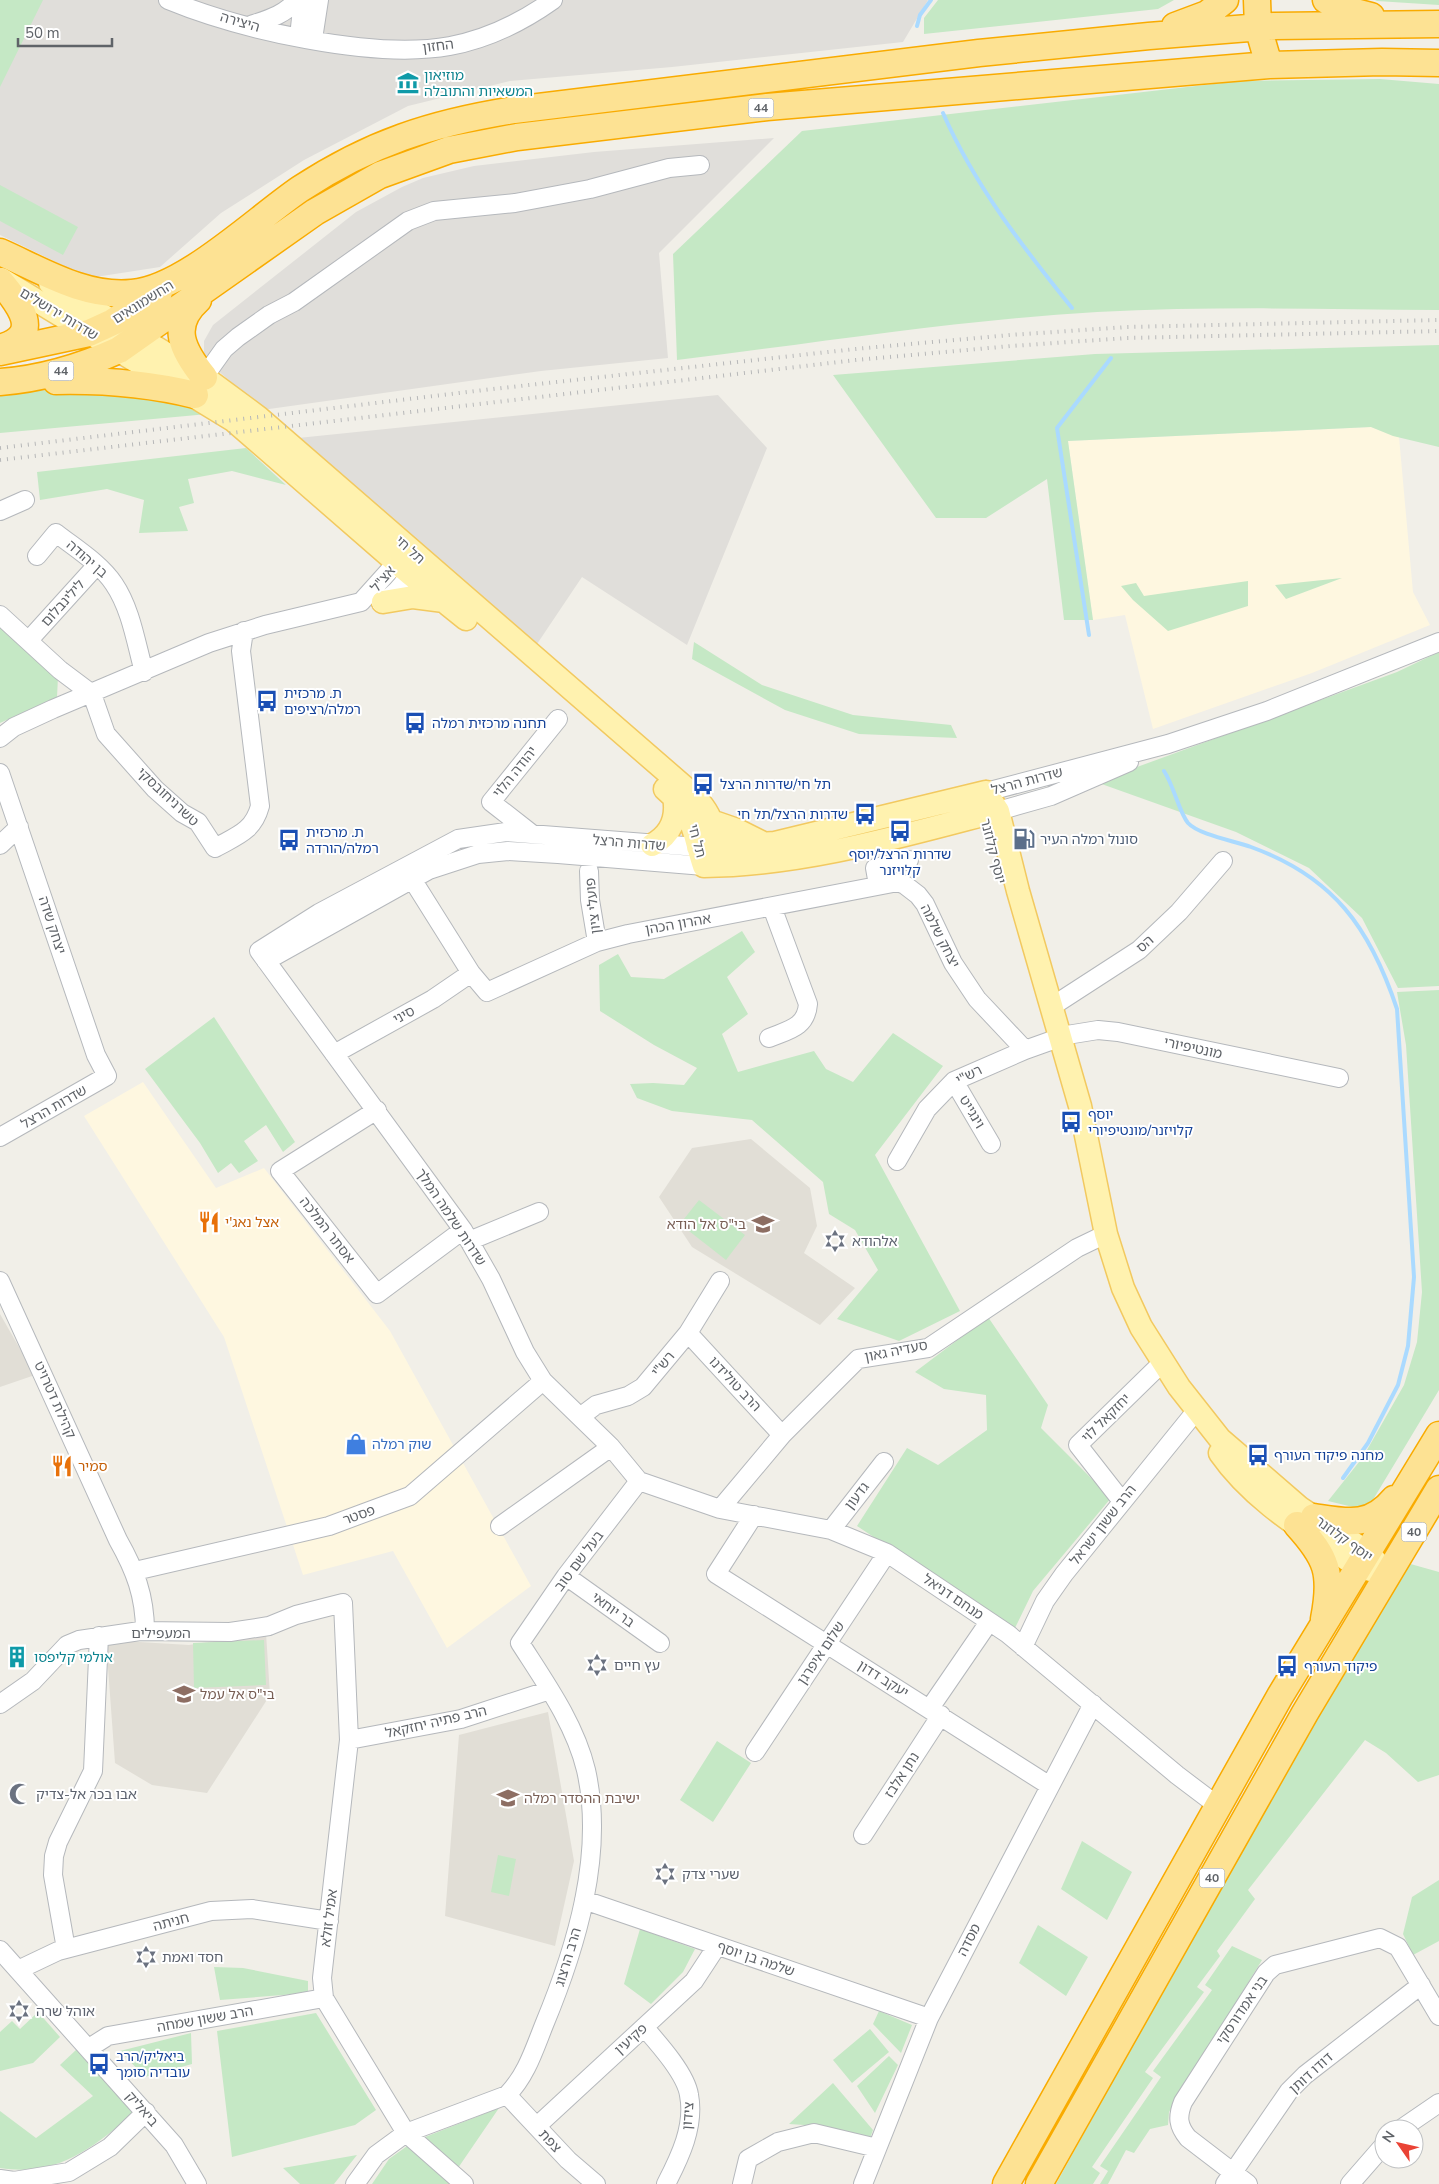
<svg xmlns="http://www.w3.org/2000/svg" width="1439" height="2184" viewBox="0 0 1439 2184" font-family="'Nunito Sans','Noto Sans Hebrew',sans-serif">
<rect width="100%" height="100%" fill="#f1efe8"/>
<path fill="#fef7e0" d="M1371,427L1399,437L1413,592L1430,625L1312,673L1153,729L1125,615L1093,620L1068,441Z
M143,1082L216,1188L264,1168L390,1331L531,1586L447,1648L393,1551L303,1575L224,1337L84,1116Z"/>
<path fill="#e0deda" d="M0,0H928L903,42L672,67L510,81L408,106L304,160L221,213L160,267L89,278L0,235Z
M774,138L659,253L668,358L541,371L262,410L204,358V341L213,325L356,212L402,187L423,178L474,166L594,152Z
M718,395L767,448L687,645L582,577L535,647L298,438Z"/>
<path fill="#e1ded6" d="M751,1139L810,1188L817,1226L804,1253L855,1288L820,1325L692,1247L659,1197L692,1148Z
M0,1314L35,1375L0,1387Z
M266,1633L270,1695L207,1793L152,1785L115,1763L106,1640L189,1645Z
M548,1712L574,1861L555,1946L445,1916L459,1735Z"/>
<path fill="#c5e8c5" d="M0,0H43L0,87Z
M938,0H1174L1158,9L924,34V18Z
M1375,0H1439V5L1377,1Z
M1380,79L1439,84V310C1325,309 1211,306 1097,312C957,320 817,343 677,360L673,254L802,131L1240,81Z
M0,185L78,227L63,255L0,221Z
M1439,345V447L1393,436L1371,427L1068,441L1093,620H1064L1047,479L986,518H936L833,375L1095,354Z
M38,390L124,393L170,398L208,414L0,433V396Z
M246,448L286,485L232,471L188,479L194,503L179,507L188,531L139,533L144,500L107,489L40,500L37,472Z
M1342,578L1286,599L1275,585Z
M1248,581V606L1168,631L1133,600L1121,586L1136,583L1144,596Z
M0,625L58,677L57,697L0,723Z
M694,642L762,685L853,715L951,725L957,738L859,734L785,710L692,659Z
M1439,652V986L1398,988L1362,918L1309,868L1236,832L1096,782L1397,672Z
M742,931L755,952L727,977L748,1014L722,1034L738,1072L814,1051L826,1069L853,1082L893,1033L943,1066L875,1155L960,1311L899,1341L837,1319L878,1270L855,1230L829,1214L823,1182L752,1120L672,1111L637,1098L630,1084L653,1083L684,1085L697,1068L654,1045L600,1011L599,965L618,954L631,977L664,979Z
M1439,990V1390L1371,1503L1357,1508L1328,1501L1363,1457L1404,1385L1417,1342L1422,1292L1406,1045L1397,992Z
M214,1017L295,1142L283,1152L266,1125L244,1141L258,1161L239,1173L231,1163L218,1173L200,1143L145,1069Z
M699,1200L745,1235L726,1260L680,1224Z
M988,1317L1048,1405L1041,1428L1111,1498L1033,1591L1014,1630L857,1526L907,1448L938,1465L987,1430L986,1395L944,1389L915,1372Z
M1407,1563L1439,1572V1775L1418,1782L1386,1753L1365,1740L1248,1890L1255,1899L1217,1951L1220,1956L1197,1987L1204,1992L1145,2072L1153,2078L1092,2167L1100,2173L1093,2184H1056L1321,1705Z
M264,1640L266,1685L194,1688L193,1643Z
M717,1741L751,1763L713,1822L680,1800Z
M1082,1841L1132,1872L1107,1920L1061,1889Z
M498,1855L516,1859L509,1896L491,1892Z
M1439,1880V1941L1413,1955L1403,1934L1412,1897Z
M1038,1925L1088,1957L1066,1996L1019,1963Z
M640,1929L695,1949L683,1972L651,2004L624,1984Z
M1232,1946L1262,1960L1169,2112L1168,2125L1150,2129L1134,2153L1126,2150L1108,2184H1100L1108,2171L1100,2166L1161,2077L1153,2071L1212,1990L1205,1985Z
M214,1967L243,1968L308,1981V1993L220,2000Z
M879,2011L912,2025L901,2053L873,2024Z
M38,2012L60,2037L33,2063L0,2071V2032L12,2021L20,2029Z
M316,2013L376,2110L355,2125L232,2157L217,2031Z
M870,2029L889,2052L852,2083L833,2060Z
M191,2033L192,2064L145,2077L120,2051Z
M77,2049L135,2113C91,2148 59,2177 0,2168V2111L36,2138L93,2096L60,2065Z
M889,2056L898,2065L875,2113L857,2086Z
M833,2083L873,2130L869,2141L819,2126L789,2124Z
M499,2108L458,2168L425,2137Z
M410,2144L452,2184H372L389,2159Z
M357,2155L334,2184H300L283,2168Z"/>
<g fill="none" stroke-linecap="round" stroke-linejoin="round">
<path stroke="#aadaff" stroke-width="4" d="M917,26L920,15L931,0
M943,113C975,186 1022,246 1072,308
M1089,635L1057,428L1111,358
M1164,771C1174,786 1179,812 1188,823C1199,835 1235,841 1251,847C1334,877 1370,928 1397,1009L1414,1277L1408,1346L1398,1385L1368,1443L1343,1478"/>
<g stroke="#b5b8bc" stroke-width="20">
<path id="minor" d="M168,0C241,30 373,60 450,46C488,39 522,22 553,0
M251,25C269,19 284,15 297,0
M299,37L303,0
M313,39L319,0
M204,377L224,349L238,337L269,315L294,302L408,221L434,211L515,203L590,189L669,168L700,165
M0,511L25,500
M37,556L56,533C75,548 100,563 114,584C131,609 136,643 144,672
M381,603C397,593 409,580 413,562
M0,615L60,670L92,694
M29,640L97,565
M92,694L106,734L155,789L182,813L198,822L215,848C236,836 253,832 260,806L241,651L244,631
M0,738L14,727L53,709L209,643L265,625L361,602L397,562L408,557
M0,773L96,1055L107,1076L0,1137
M986,792L1168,744L1267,711L1439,642
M491,802L558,719
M491,802L532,834
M998,811L1051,796L1129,762
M0,845L19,827
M589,871L590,900L597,942
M412,879L471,973L487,992L597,942L628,934L898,882L905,885L918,895L925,904L953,963L977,999L1025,1050
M878,885L875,868L909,860
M266,961L429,870L478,854L508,851L558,854L704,866
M1051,1007L1139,950L1179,912L1223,861
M769,1038C788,1030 806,1028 808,1004L772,907
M334,1054L433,999L471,973
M954,1081L991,1144
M377,1110L280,1171L377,1294L463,1230
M897,1161L927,1109L954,1081L1025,1050L1067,1035L1098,1030L1118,1032L1339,1078
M469,1241L539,1212
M0,1281L118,1540C135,1570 145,1596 145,1631
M688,1333L782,1435
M580,1417L596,1405L628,1396L643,1387L688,1333L720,1281
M639,1481L611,1447L543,1381L525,1352L491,1279L463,1230L259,951L319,913L458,839L506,832L697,847
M639,1481L720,1509L831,1530L887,1553L1008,1634L1177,1775L1218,1806
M1121,1500L1078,1445L1163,1362
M720,1509L782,1435L858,1359L928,1348L1077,1248L1106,1234
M754,1515L716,1574L1050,1786
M500,1526L611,1447
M831,1530L884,1462
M135,1571L329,1526L410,1496L543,1381
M566,1576L660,1643
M1023,1647L1045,1601L1064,1574L1196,1411
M0,1704L33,1681L67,1645L79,1640L140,1631L230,1632L269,1626L296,1615L343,1603L349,1740L322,1978L324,1998L406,2133L464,2184
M930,1708L989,1622
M349,1740L461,1719L550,1690
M755,1752L887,1553
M863,1835L941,1715
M584,1900L929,2018
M66,1949L53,1875L54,1856L58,1842L93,1771L99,1636
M0,1950L174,2145L197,2184
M18,1970L58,1951L211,1911L252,1909L329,1921
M644,2027C658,2043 686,2074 689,2095C695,2126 680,2157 666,2184
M89,2048L108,2036L324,1998
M507,2095L568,2160L596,2184
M537,2126L694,1981L717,1946
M1401,2129L1439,2103
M0,2179L14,2181L69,2172L110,2147L146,2112
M355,2184L376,2155L406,2133L507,2095C526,2076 534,2050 544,2025C576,1948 605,1854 586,1770C575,1724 545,1682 520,1643L566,1576L639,1481
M742,2184L748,2159L778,2142L814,2133L877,2148
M863,2184L929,2018L1093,1704
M1225,2184L1289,2091L1305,2075L1421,1985
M1248,2184L1188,2138C1178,2126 1177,2117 1183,2102L1266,1973L1275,1965L1380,1938L1398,1947L1439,2016
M1350,2184L1384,2145"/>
</g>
<g stroke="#f2c960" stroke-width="25">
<path id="major" d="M1,279L233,420L410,574L466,619
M50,283L204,377L258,417L690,792C716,817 719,834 704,866
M383,602L413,597L444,601
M665,789C696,816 692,830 704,866
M986,792L998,811L1018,891L1080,1106L1106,1234L1123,1288L1141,1327L1179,1387L1220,1439L1300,1508L1367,1552L1388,1574
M711,821L737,830L763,843
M652,845C671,835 678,818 674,797
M698,847L775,843L986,792
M704,866C804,865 902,836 998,811
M1220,1453C1255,1503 1309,1533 1358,1567L1375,1571"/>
</g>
<g stroke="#f9ab00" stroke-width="29">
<path id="highway" d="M1257,0L1258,27L1269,65
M1326,0L1347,10L1371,16
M1175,26L1207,14L1225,0
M0,252C41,270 85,298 132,293C184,289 256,219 300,189C370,143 432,123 514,110L979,53L1149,36L1274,26L1439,24
M0,281C19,304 45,335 0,348
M198,300C169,326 183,351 204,377
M0,352L89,333L113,322L159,292
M56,381C102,380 150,384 195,395
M0,382C42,379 81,367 119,350L315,212L380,175L449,150L517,137L767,107L1269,65L1382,62L1439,63
M1314,1517C1347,1522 1370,1528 1394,1499
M1297,1525C1327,1558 1333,1573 1324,1619
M1006,2184L1280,1696L1439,1435
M1039,2184L1305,1713L1439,1489"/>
</g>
<use href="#minor" stroke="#fff" stroke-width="18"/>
<use href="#major" stroke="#fff2af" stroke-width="22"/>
<use href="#highway" stroke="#fde293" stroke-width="26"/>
<path stroke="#b6b7b8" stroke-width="4" stroke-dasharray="1 6" stroke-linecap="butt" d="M0,448L484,390L855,349L1010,335L1127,327L1439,320
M0,460L856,360L1011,346L1127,338L1439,331"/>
</g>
<defs>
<g id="museum-bare" transform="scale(1.725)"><path d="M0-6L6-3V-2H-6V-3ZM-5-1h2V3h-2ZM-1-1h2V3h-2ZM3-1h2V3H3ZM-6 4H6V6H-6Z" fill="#0f9aa8" stroke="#fff" stroke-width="2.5" paint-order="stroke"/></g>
<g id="bus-bare" transform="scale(1.725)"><path d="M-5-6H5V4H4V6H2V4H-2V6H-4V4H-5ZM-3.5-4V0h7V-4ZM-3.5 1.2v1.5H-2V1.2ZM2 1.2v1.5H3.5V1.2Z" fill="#1a4fb4" stroke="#fff" stroke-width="2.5" paint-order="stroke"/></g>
<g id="fuel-bare" transform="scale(1.725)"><path d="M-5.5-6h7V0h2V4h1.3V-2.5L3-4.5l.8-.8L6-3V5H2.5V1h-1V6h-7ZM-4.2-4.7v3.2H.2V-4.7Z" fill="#5c6f8a" stroke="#fff" stroke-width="2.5" paint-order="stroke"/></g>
<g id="restaurant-bare" transform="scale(1.725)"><path d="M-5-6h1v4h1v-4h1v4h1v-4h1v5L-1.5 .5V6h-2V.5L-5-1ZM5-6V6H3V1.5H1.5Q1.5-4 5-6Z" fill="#e8710a" stroke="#fff" stroke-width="2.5" paint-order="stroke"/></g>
<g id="school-bare" transform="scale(1.725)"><path d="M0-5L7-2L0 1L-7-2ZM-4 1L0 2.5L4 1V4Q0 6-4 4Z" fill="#8d6e63" stroke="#fff" stroke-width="2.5" paint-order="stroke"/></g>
<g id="synagogue-bare" transform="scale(1.725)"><path d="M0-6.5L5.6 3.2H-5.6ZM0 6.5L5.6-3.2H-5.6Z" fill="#6b7280" stroke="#fff" stroke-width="2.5" paint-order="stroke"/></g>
<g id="shop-bare" transform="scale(1.725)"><path d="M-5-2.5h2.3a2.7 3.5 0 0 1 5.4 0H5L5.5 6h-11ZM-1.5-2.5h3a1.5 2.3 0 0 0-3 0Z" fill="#3f7fe0" stroke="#fff" stroke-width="2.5" paint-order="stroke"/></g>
<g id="building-bare" transform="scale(1.725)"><path d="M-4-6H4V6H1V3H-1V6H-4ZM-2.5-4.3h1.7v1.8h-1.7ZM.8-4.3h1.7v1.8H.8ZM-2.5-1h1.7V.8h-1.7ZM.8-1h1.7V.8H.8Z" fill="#0f9aa8" stroke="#fff" stroke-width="2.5" paint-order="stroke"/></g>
<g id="mosque-bare" transform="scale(1.725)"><path d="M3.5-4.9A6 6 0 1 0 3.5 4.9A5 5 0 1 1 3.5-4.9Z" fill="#6b7280" stroke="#fff" stroke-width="2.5" paint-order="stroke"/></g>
</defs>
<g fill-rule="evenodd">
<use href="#museum-bare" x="408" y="83"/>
<use href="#bus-bare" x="267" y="701"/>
<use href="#bus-bare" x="415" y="723"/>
<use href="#bus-bare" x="703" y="784"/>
<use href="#bus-bare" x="865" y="814"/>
<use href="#bus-bare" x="900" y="831"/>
<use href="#fuel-bare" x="1024" y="839"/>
<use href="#bus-bare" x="289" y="840"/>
<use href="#bus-bare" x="1071" y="1122"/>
<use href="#restaurant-bare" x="209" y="1222"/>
<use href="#school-bare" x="763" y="1224"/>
<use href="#synagogue-bare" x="835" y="1241"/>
<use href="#shop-bare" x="356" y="1444"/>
<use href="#bus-bare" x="1258" y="1455"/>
<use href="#restaurant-bare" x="62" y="1466"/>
<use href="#building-bare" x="17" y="1657"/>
<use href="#synagogue-bare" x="597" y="1665"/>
<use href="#bus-bare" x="1287" y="1666"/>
<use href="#school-bare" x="184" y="1694"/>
<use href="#mosque-bare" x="20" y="1794"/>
<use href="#school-bare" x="508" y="1798"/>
<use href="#synagogue-bare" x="665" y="1874"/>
<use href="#synagogue-bare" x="146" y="1957"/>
<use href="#synagogue-bare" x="19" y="2011"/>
<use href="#bus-bare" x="99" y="2064"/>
</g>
<g text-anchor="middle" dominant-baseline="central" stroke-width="4" stroke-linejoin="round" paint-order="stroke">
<g fill="#fff" stroke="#8f9295" stroke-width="1">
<rect x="748.5" y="98.5" width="25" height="19" rx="4"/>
<rect x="48.5" y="361.5" width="25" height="19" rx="4"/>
<rect x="1401.5" y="1522.5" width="25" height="19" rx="4"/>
<rect x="1199.5" y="1868.5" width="25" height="19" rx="4"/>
</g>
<g font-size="12" font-weight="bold" fill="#5f6368">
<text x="761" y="108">44</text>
<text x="61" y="371">44</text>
<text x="1414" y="1532">40</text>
<text x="1212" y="1878">40</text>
</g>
<g font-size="14" fill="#5f6368" stroke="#fff">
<text transform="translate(240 22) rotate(16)">היצירה</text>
<text transform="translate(438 46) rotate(-7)">החזון</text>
<text transform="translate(143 302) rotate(-32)">החשמונאים</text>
<text transform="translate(59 314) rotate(31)">שדרות ירושלים</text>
<text transform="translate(410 550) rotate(42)">תל חי</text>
<text transform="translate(87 559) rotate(41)">בן יהודה</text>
<text transform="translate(383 579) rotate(-50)">אצ"ל</text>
<text transform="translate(63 603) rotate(-48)">לילינבלום</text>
<text transform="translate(515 772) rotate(-51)">יהודה הלוי</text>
<text transform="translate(1027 781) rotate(-15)">שדרות הרצל</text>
<text transform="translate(168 797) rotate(43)">טשרניחובסקי</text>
<text transform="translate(697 841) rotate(75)">תל חי</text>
<text transform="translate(629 843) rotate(5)">שדרות הרצל</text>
<text transform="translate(993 851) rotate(76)">יוסף קלוזנר</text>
<text transform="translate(593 906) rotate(-96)">פועלי ציון</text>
<text transform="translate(678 924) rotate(-10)">אהרון הכהן</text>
<text transform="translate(52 925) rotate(72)">יצחק שדה</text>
<text transform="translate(940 936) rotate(63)">יצחק שלמה</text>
<text transform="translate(1145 944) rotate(-42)">הס</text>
<text transform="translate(404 1015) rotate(-29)">סיני</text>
<text transform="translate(1193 1048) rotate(12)">מונטיפיורי</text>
<text transform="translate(969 1075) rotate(-26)">רש"י</text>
<text transform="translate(54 1107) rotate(-30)">שדרות הרצל</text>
<text transform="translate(972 1112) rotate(59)">וינגייט</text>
<text transform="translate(451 1217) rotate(56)">שדרות שלמה המלך</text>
<text transform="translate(327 1230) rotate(52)">אסתר המלכה</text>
<text transform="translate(896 1351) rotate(-11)">סעדיה גאון</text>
<text transform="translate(663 1364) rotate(-50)">רש"י</text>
<text transform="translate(735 1384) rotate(47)">הרב טולידנו</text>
<text transform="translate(55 1400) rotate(66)">קהילת דטרויט</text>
<text transform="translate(1106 1418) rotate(-45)">יחזקאל לוי</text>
<text transform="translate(857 1496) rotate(-52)">גדעון</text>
<text transform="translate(359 1515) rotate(-20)">פסטר</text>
<text transform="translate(1103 1525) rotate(-52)">הרב ששון ישראל</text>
<text transform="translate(1344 1539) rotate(36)">יוסף קלוזנר</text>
<text transform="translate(579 1561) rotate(-53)">בעל שם טוב</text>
<text transform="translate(953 1597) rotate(34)">מנחם דניאל</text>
<text transform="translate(613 1610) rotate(36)">בר יוחאי</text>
<text x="161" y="1633">המעפילים</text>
<text transform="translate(821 1653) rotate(-56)">שלום איפרגן</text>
<text transform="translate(883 1679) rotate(32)">יעקב דדון</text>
<text transform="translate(436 1722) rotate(-13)">הרב פתיה יחזקאל</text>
<text transform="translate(902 1775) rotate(-57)">נתן אלבז</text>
<text transform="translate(329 1918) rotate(-83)">אמיל זולא</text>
<text transform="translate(171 1922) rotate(-15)">חניתה</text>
<text transform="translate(969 1940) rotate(-63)">מסדה</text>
<text transform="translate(568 1957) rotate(-73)">הרב הרצוג</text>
<text transform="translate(756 1959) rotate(19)">שלמה בן יוסף</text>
<text transform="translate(1242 2010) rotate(-56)">בני אמדורסקי</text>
<text transform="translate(205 2019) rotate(-10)">הרב ששון שמחה</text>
<text transform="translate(631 2039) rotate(-42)">פקיעין</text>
<text transform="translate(1311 2073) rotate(-42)">דודו דותן</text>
<text transform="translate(142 2109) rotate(49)">ביאליק</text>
<text transform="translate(688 2116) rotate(-86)">צידון</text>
<text transform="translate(550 2141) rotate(47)">צפת</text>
</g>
<g font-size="14" fill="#0d838f" stroke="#fff" text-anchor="start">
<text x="424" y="75">מוזיאון<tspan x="424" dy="16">המשאיות והתובלה</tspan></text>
<text x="34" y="1657">אולמי קליפסו</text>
</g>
<g font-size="14" fill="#164399" stroke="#fff" text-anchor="start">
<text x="284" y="693">ת. מרכזית<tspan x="284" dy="16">רמלה/רציפים</tspan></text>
<text x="432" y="723">תחנה מרכזית רמלה</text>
<text x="720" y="784">תל חי/שדרות הרצל</text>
<text x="848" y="814" text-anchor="end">שדרות הרצל/תל חי</text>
<text x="306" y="832">ת. מרכזית<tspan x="306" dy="16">רמלה/הורדה</tspan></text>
<text x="900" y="854" text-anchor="middle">שדרות הרצל/יוסף<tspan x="900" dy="16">קלויזנר</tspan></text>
<text x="1088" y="1114">יוסף<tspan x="1088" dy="16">קלויזנר/מונטיפיורי</tspan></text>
<text x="1274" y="1455">מחנה פיקוד העורף</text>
<text x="1304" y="1666">פיקוד העורף</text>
<text x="116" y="2056">ביאליק/הרב<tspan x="116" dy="16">עובדיה סומך</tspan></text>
</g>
<g font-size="14" fill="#4e5e75" stroke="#fff" text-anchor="start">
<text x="1040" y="839">סונול רמלה העיר</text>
</g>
<g font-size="14" fill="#c56008" stroke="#fff" text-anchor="start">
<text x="225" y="1222">אצל נאג'י</text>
<text x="78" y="1466">סמיר</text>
</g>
<g font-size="14" fill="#785e54" stroke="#fff" text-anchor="start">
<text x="746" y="1224" text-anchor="end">בי"ס אל הודא</text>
<text x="200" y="1694">בי"ס אל עמל</text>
<text x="524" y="1798">ישיבת ההסדר רמלה</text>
</g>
<g font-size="14" fill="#5b616d" stroke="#fff" text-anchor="start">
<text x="852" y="1241">אלהודא</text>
<text x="614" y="1665">עץ חיים</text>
<text x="36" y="1794">אבו בכר אל-צדיק</text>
<text x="682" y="1874">שערי צדק</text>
<text x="162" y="1957">חסד ואמת</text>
<text x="36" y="2011">אוהל שרה</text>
</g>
<g font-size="14" fill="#366cbe" stroke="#fff" text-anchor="start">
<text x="372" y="1444">שוק רמלה</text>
</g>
</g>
<g transform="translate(1399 2144) rotate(304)"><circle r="24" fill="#ffffff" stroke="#bfc1c3"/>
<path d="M0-4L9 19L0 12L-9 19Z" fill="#ea4335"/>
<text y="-8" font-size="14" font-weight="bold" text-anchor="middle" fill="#5f6368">N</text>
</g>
<path d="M18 38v8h94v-8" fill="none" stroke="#5f6368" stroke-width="2.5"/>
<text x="25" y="38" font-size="15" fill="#5f6368" stroke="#ffffff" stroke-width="4" paint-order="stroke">50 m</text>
</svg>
